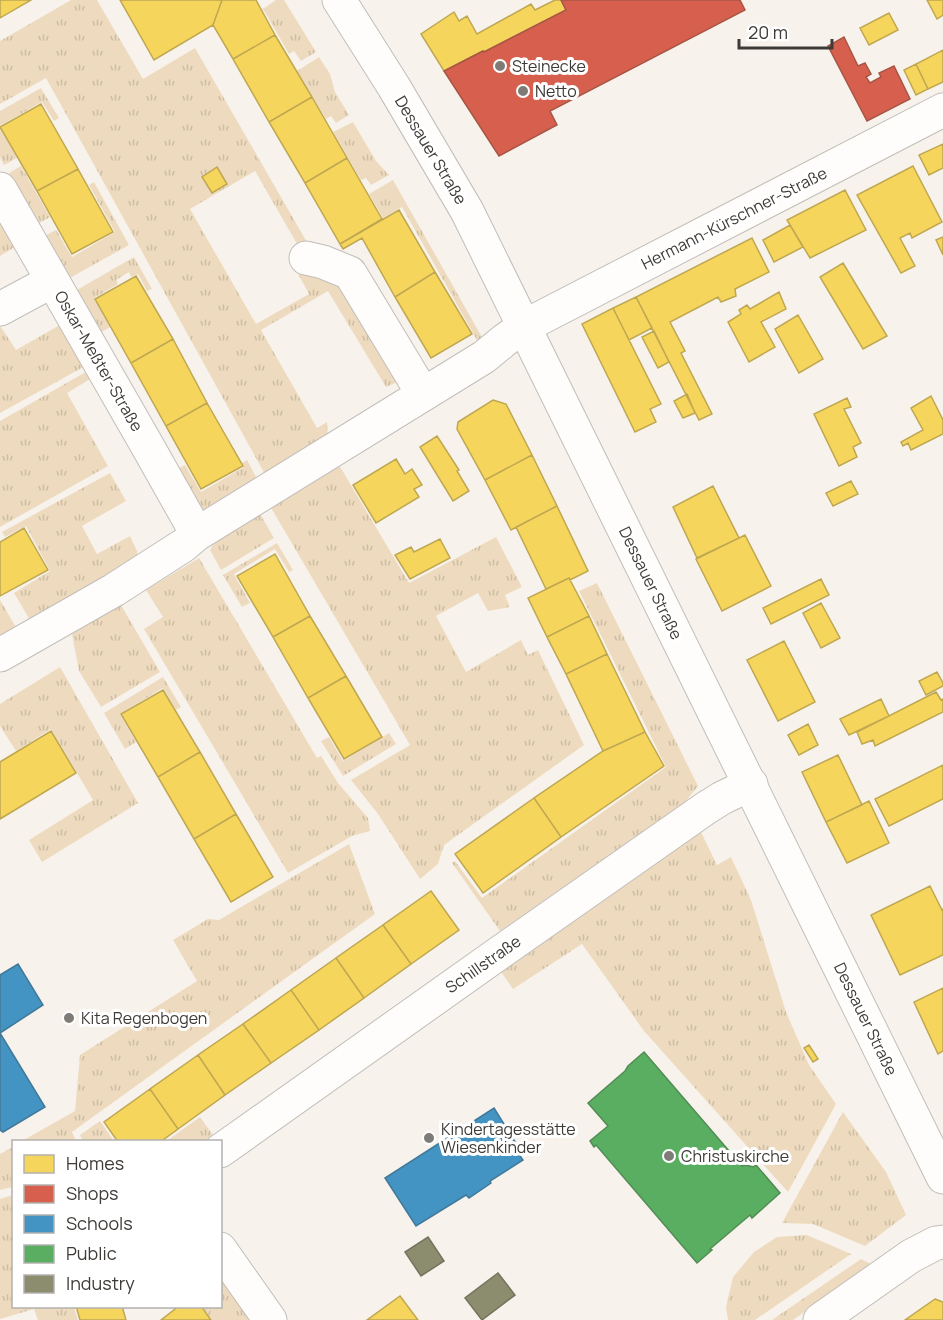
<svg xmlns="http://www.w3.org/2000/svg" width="943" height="1320" viewBox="0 0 943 1320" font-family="Manrope,sans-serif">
<defs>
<pattern id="grass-tufts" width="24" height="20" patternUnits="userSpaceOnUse" patternTransform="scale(1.5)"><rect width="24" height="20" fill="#eedbbf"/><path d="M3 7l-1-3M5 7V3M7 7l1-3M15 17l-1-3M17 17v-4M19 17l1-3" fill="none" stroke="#cdbda5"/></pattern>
</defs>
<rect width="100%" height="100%" fill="#f7f3ec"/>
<path fill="url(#grass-tufts)" d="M71,0H97L143,79L195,48L312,251L300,249L255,171L190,209L256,324L309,294L297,272L310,265L344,280L405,379L386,387L328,291L261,330L317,428L327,422L328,440L267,478L46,78L0,104V41Z
M276,0H284L316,52L301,61L294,51L289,54L263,9Z
M319,57L330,74L335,92L349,115L336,123L331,116L326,119L297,71Z
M41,88L59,118L54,121L42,102L0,126V111Z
M353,122L376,161L389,175L371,185L366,178L361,180L333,132Z
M0,128L17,158L4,165L0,157Z
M21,166L50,217L38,224L9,173Z
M393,180L483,339L478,342L402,207L383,218L369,194Z
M94,182L129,245L68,279L44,236L56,230L72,257L115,232L89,185Z
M0,212L18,245L0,256Z
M134,257L152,289L147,291L138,274L131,277L129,272L116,280L118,284L94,298L110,327L100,333L75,291Z
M65,322L89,364L0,413V327H1L16,350Z
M91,369L95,376L67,393L108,466L0,527V421Z
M247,460L257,479L205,518L177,469L185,465L201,492L244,467L242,463Z
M339,465L409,583L496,537L522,587L505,595L510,607L488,611L478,593L436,616L466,672L521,640L528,655L538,650L584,745L444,845L438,864L420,879L378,814L351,780L410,745L270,506Z
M110,473L126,501L82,526L97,554L130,536L137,551L138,560L30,620L14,593L50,571L26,526L5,537L2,532Z
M259,512L274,538L221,570L210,550L217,538Z
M277,543L293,570L289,572L275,549L234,574L250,603L242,607L223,575Z
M199,558L317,758L321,756L338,783L368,818L370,831L352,836L288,873L144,629L163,617L146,590Z
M597,583L698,786L685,802L500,931L452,863L455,861L482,898L666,767L579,591Z
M0,600L17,629L0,638Z
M121,605L160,672L101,707L79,671L72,634Z
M60,667L138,803L42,862L29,840L93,800L51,729L16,751L0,726V704Z
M163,677L181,707L176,710L163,688L120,714L136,742L125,749L104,713Z
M389,733L396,744L343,776L321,741L329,737L343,761Z
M699,828L717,865L731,857L751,900L786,1012L809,1065L836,1104L788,1192L644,1031L582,944L513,989L499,969Z
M349,844L375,914L72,1132L76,1141H22L75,1111L80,1055L197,981L173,940L208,919L219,920Z
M843,1112L886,1172L906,1215L865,1246L813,1224L782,1223Z
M200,1117L213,1135L205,1141L165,1142Z
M100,1121L114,1141H83L80,1135Z
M13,1147V1187L0,1190V1154Z
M13,1195L14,1306L74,1307L78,1320H38L34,1309L0,1319V1199Z
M807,1235L851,1254L755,1320H728L726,1307L733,1277L754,1252L777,1237Z
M861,1259L873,1265L793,1320H772Z
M221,1279L249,1320H212L203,1307L220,1306Z"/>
<path fill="#f6d55c" stroke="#bfa751" stroke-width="1.5" d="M0,0H31L0,18Z
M120,0H222L213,25L154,60Z
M222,0H256L275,35L233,59L213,25Z
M555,0H561L566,10L484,52L483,51L444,71L421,34L454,12L459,21L467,16L477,34L531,4L535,10Z
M927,0H943V15L937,19Z
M889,13L898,30L869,45L860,28Z
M275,35L312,97L269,122L233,59Z
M943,50V82L928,89L916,64Z
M916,64L928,89L916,95L904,70Z
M312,97L347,158L305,183L269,122Z
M41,104L78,169L37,191L0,127Z
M943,144V168L929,175L919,155Z
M347,158L382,219L340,244L305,183Z
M913,166L942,222L912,238L910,233L900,238L915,266L901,273L857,195Z
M217,167L227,184L212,193L202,177Z
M78,169L113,232L72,254L37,191Z
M845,190L866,230L810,258L787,220Z
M399,210L435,272L395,297L362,238L343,249L340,244Z
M790,225L803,247L774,262L763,240Z
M943,237V255L936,240Z
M752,238L769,272L735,289L736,296L721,302L718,297L670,322L685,351L681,353L712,414L699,420L636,297Z
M843,263L887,336L863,349L820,277Z
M435,272L472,334L431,358L395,297Z
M136,276L173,339L131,363L95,299Z
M779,292L786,309L761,322L775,347L749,362L728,322L741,314L739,310L747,305L750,309Z
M636,297L652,328L629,340L613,308Z
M613,308L661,404L650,409L656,422L635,432L582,324Z
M798,315L823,359L799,373L775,329Z
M654,331L669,362L658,368L642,337Z
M173,339L207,403L166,426L131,363Z
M687,394L695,413L683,418L674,401Z
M931,396L943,420V434L911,450L908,443L903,446L901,442L923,430L911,408Z
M847,398L851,407L844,409L861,443L853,447L857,457L839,466L814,414Z
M493,400L506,404L532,455L485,480L457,429L458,422Z
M207,403L243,466L201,489L166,426Z
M437,436L459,470L457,471L469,491L453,501L420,447Z
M532,455L557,506L511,530L485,480Z
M396,459L405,474L412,469L422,485L414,489L419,497L376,523L353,485Z
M851,481L858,494L833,506L826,493Z
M713,486L739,538L697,558L673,507Z
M557,506L588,571L570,580L569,578L546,589L516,527Z
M24,528L48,570L0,596V542Z
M745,535L771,586L722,611L696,559Z
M440,539L450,558L410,579L395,555L411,547L414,552Z
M275,554L310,616L273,637L237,576Z
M569,578L589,616L547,637L528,598Z
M821,579L829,595L771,624L763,608Z
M821,603L840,638L821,648L803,613Z
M310,616L346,676L308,698L273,637Z
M589,616L607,654L566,674L547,637Z
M784,641L815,702L778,721L747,660Z
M607,654L645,732L603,751L566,674Z
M937,672L943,683V686L926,695L919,681Z
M346,676L382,737L344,759L308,698Z
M163,690L200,752L158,777L121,714Z
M936,692L941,700L943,699V712L875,746L873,740L862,744L857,732Z
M881,699L889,716L849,735L840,719Z
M808,724L818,745L799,755L788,735Z
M51,731L76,773L0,819V762Z
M645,732L664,766L561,837L534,798L603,751Z
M200,752L236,814L194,839L158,777Z
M838,755L862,805L826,822L802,772Z
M943,765V799L889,826L875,799Z
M534,798L561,837L483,893L455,854Z
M869,801L889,843L847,863L826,822Z
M236,814L273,877L231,902L194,839Z
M930,886L942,910L943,909V955L900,975L871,915Z
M431,891L459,930L411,964L383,925Z
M383,925L411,964L364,998L336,958Z
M336,958L364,998L319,1030L291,990Z
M943,988V1051L938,1054L914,1002Z
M291,990L319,1030L271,1063L243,1024Z
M243,1024L271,1063L225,1095L198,1055Z
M809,1045L818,1059L813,1062L804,1048Z
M198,1055L225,1095L178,1129L150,1089Z
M150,1089L178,1129L160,1142H118L104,1122Z
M400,1296L418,1320H367Z
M935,1299L943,1302V1320H905Z
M76,1306H122L126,1320H80Z
M179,1306H201L211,1320H161Z"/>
<path fill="#d6604d" stroke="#a85546" stroke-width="1.5" d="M561,0H740L745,10L550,111L557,125L499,156L444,71L483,51L484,52L566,10Z
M844,37L858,66L865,63L871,74L866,77L870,83L881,77L879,73L894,66L910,99L867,121L828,46Z"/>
<path fill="#4393c3" stroke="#427999" stroke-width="1.5" d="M18,964L43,1005L0,1033V975Z
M0,1033L45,1107L3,1132L0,1130Z
M494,1108L519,1148L516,1150L523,1160L490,1181L491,1183L469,1198L466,1195L416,1226L385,1178Z"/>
<path fill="#5aae61" stroke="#528c54" stroke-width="1.5" d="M644,1052L742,1166L746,1165L753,1167L756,1165L780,1193L752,1218L750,1215L710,1249L712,1250L697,1263L596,1145L594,1147L590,1141L608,1126L588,1103L625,1071L628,1066Z"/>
<path fill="#8c8c6e" stroke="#75745e" stroke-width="1.5" d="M428,1237L444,1261L421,1276L405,1252Z
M498,1273L515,1295L482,1320L465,1298Z"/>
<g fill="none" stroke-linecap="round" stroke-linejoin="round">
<g stroke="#c1beb9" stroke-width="35">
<path id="minor" d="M0,189L148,447L197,534
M306,258L323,262L350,273L423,394
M0,309L52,281
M0,655L114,590L184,545L197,534L484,357L506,339L525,326L943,110
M220,1151L502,951L706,808L722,798L751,784
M220,1249L270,1320
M820,1320L911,1256L936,1243L943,1242"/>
</g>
<g stroke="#c1beb9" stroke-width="35">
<path id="major" d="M339,0L394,87L467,211L943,1177"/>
</g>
<use href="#minor" stroke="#fefdfc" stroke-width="33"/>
<use href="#major" stroke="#fefdfc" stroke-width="33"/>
</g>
<g fill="#7f7b76" stroke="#fff" stroke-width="2">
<circle cx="500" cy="66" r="6"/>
<circle cx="523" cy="91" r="6"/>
<circle cx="69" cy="1018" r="6"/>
<circle cx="429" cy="1138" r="6"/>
<circle cx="669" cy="1156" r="6"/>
</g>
<g text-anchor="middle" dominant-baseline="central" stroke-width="6" stroke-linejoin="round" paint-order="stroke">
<g font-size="16" fill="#3e3b37" stroke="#fff" text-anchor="start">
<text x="512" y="66">Steinecke</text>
<text x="535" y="91">Netto</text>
<text x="81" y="1018">Kita Regenbogen</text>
<text x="441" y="1129">Kindertagesstätte<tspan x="441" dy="18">Wiesenkinder</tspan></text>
<text x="681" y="1156">Christuskirche</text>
</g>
<g font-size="16" fill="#3e3b37" stroke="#fff">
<text transform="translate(431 150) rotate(59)">Dessauer Straße</text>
<text transform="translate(734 218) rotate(-27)">Hermann-Kürschner-Straße</text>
<text transform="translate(99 361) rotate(60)">Oskar-Meßter-Straße</text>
<text transform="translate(651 583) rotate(64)">Dessauer Straße</text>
<text transform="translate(483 964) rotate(-35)">Schillstraße</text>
<text transform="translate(866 1019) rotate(64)">Dessauer Straße</text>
</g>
</g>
<rect x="12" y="1140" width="210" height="168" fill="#ffffff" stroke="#b2b1af" stroke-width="1.5"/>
<rect x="24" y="1155" width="30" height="18" fill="#f6d55c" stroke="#b2b1af" stroke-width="1.5"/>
<text x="66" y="1170" font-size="18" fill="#3e3b37">Homes</text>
<rect x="24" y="1185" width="30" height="18" fill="#d6604d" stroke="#b2b1af" stroke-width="1.5"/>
<text x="66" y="1200" font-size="18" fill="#3e3b37">Shops</text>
<rect x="24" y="1215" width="30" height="18" fill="#4393c3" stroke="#b2b1af" stroke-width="1.5"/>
<text x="66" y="1230" font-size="18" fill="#3e3b37">Schools</text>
<rect x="24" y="1245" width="30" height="18" fill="#5aae61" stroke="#b2b1af" stroke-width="1.5"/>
<text x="66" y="1260" font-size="18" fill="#3e3b37">Public</text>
<rect x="24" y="1275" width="30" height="18" fill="#8c8c6e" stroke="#b2b1af" stroke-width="1.5"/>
<text x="66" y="1290" font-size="18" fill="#3e3b37">Industry</text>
<path d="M739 39v9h93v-9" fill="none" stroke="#3e3b37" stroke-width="3"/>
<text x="748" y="39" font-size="18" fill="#3e3b37" stroke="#ffffff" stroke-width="4.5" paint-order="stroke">20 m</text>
</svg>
